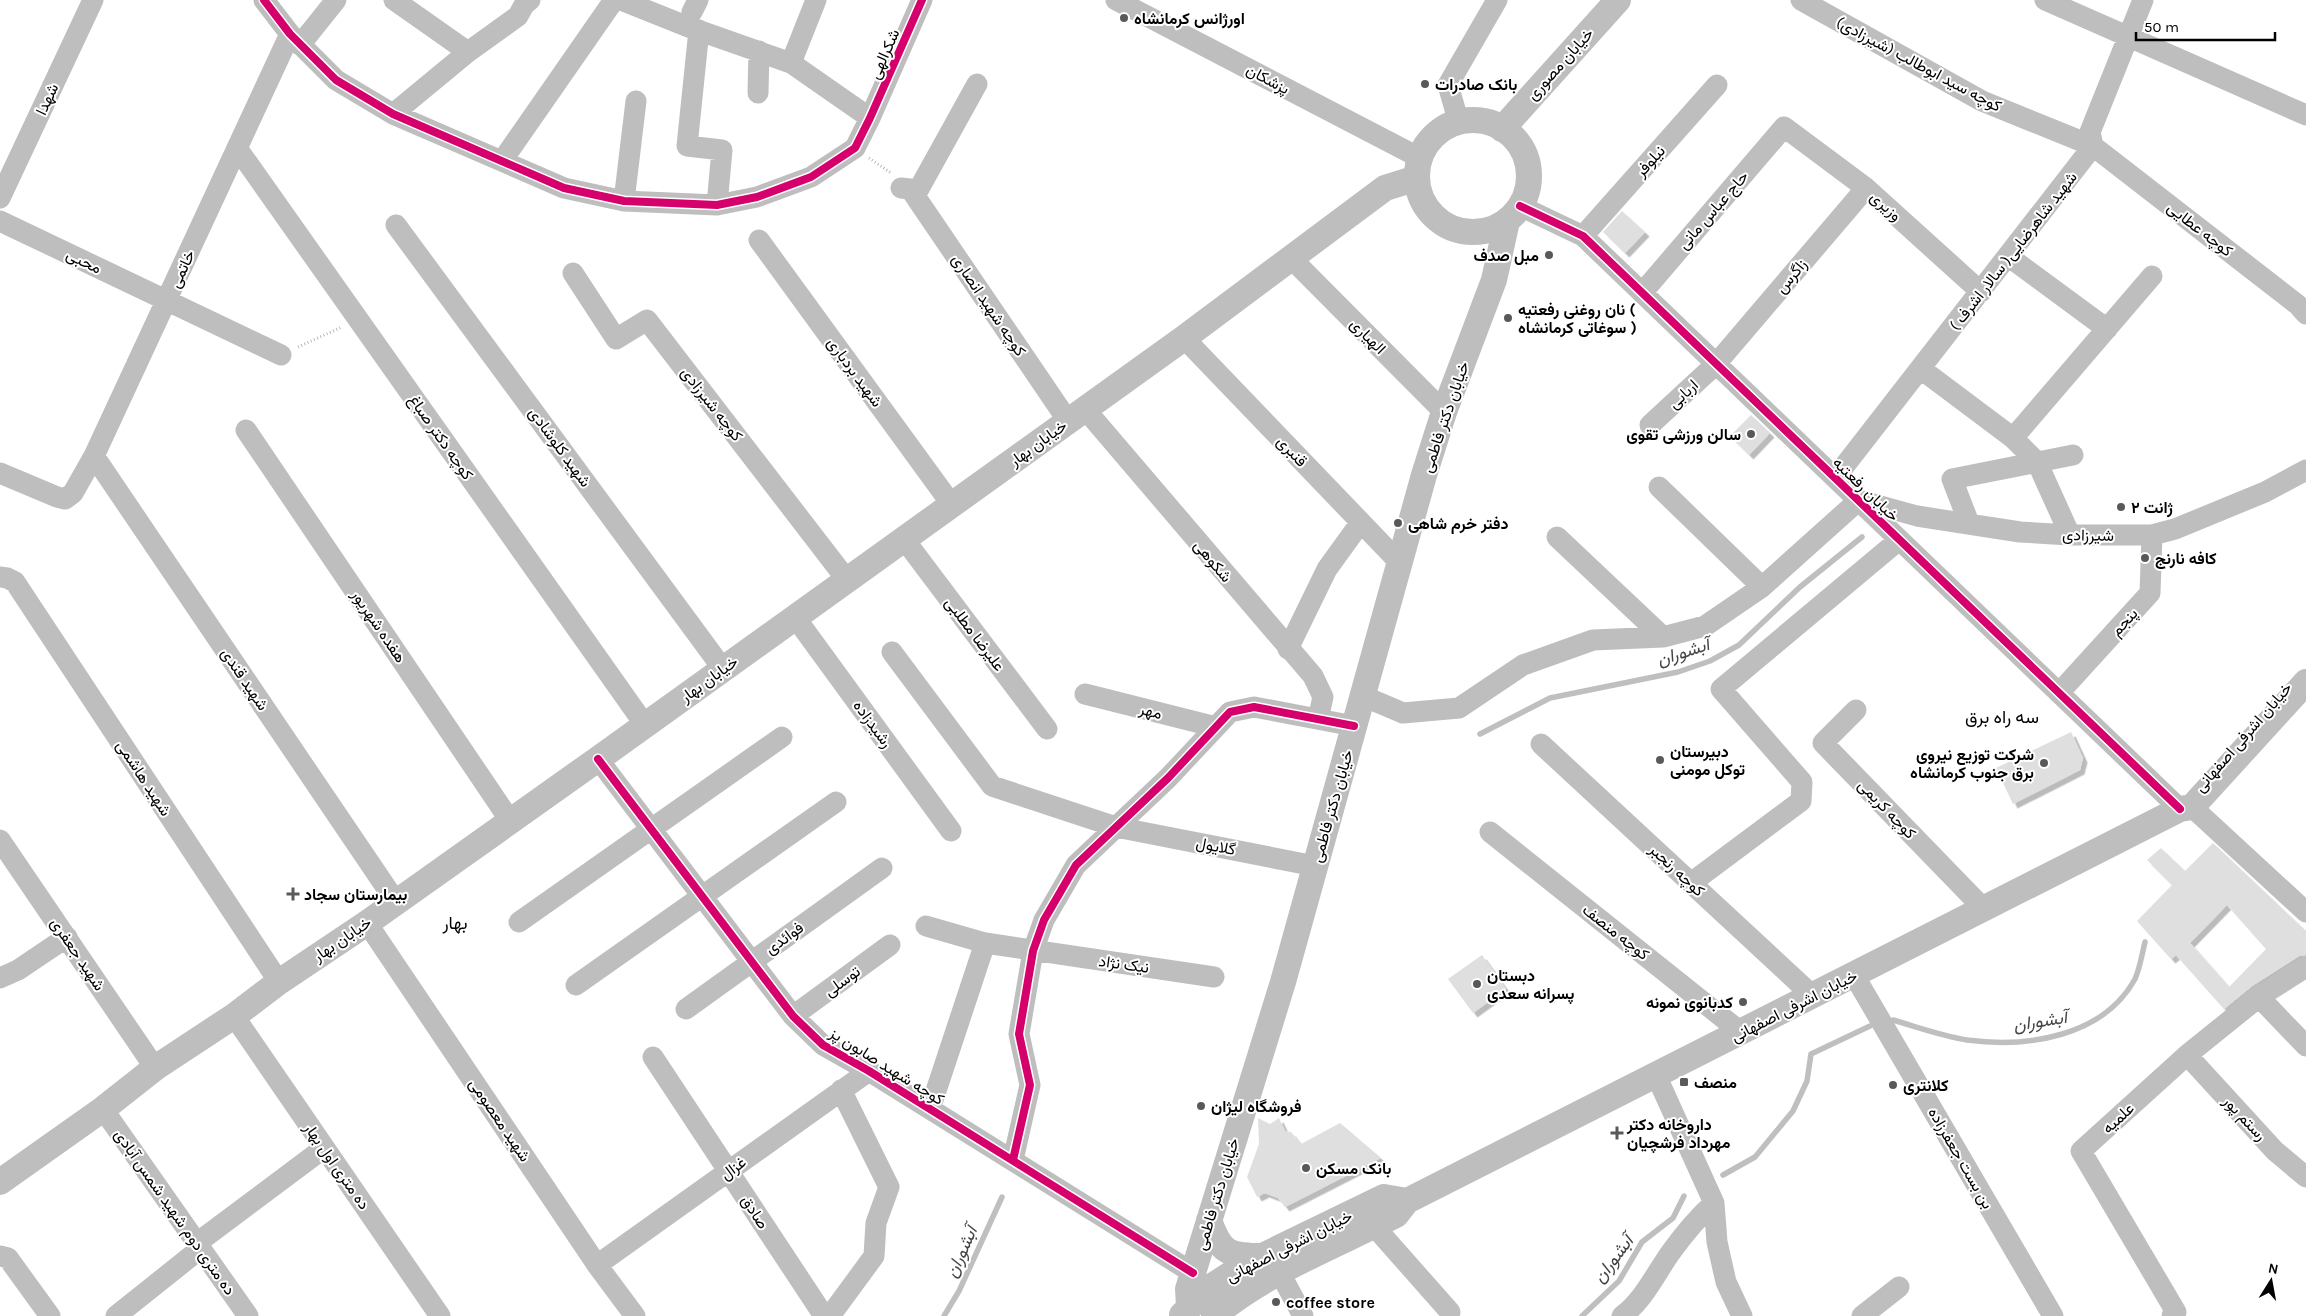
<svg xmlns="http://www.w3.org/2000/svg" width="2306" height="1316" viewBox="0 0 2306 1316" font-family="Karla,Vazirmatn,sans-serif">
<defs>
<filter id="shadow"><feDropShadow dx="4.5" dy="4.5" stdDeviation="0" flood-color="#0004"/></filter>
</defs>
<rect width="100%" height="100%" fill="#fff"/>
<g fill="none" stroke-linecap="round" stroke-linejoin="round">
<path stroke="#bfbfbf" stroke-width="5.5" d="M1480,734L1550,698L1678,672L1710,661L1739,645L1800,587L1862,537
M1893,1020C1917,1027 1942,1036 1967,1040C2027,1048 2103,1037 2135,979C2140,968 2142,954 2145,942
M1723,1175L1755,1157L1793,1111L1807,1081L1811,1054L1870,1026
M944,1316L959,1291L1002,1197
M1582,1316L1619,1281L1642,1242L1673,1218L1684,1196"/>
</g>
<path fill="#dfdfdf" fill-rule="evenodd" filter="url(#shadow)" d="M1622,211L1645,232L1625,253L1603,232Z
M1751,415L1770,433L1749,455L1730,436Z
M2071,732L2083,758L2080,770L2013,804L1996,768Z
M2213,843L2306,931V955L2299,956L2252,986L2224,1009L2176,955L2171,959L2137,921L2172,885L2147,860L2161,848L2185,871ZM2227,905L2266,949L2229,987L2190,943Z
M1482,955L1506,989L1473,1013L1448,979Z
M1258,1118L1270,1124L1279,1118L1285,1131L1291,1132L1301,1144L1340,1123L1381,1158L1285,1207L1278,1198L1265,1193L1257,1197L1247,1177L1259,1144Z"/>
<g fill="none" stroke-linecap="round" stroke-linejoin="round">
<path stroke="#b9b9b9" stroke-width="3" stroke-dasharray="1 2.5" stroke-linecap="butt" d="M869,158L891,173
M298,347L342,327"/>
<path stroke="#bebebe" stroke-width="21" d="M264,0L290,34L336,80L393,114L564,188L624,201L717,205L757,197L811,177L855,148L870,118L922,0
M394,0L468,52
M621,0L686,26L791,63L870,118
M1116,0L1420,158
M1801,0L1982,101L2093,146L2298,305L2306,314
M2045,0L2306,115
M692,12L698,0
M699,30L687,146L722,150L717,205
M300,45L336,0
M791,63L816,0
M758,93L759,51
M393,114L468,52L518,16L524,5L530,0
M1459,123L1448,85L1497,0
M237,148L645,725
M502,161L614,0
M901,188L910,189L915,196L1068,421
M915,196L977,84
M0,198L93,0
M624,201L636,101
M1520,206L1583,236L2180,809
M0,221L281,355
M396,225L723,669
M1583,236L1717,85
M759,240L952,505
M2008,256L2107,329
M1292,259L1444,412
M573,273L616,339L647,320L847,580
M1642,293L1784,127L1866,188L1981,292
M1184,338L1400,563
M1921,369L2013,438L2037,462L2070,535
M1085,409L1313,676L1323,697L1318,719
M1650,425L1716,364L1866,188
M246,430L511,822
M2013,438L2152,276
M94,456L396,902
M0,473L57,497L65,499L73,493L94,456L290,34
M1835,478L2093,146L2090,132L2143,0
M1659,487L1762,587
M1859,500L1917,516L2020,532L2070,535H2152L2175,529L2265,492L2306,470
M1969,523L1952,479L2073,455
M1557,537L1663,637L1705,626L1762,587L1859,500
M904,539L1047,729
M0,577L7,578L15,582L279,982
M795,617L951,831
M1288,649L1327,569L1361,522
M892,652L992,786L1116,827L1315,866
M2059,693L2150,593L2152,535
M1085,694L1216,727
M1363,696L1403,713L1459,708L1523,665L1593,640L1663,637
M1856,710L1823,743L1984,909
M1541,744L1813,996
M598,759L793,1016L823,1045L869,1071L1193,1273
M2192,807L2306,912
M1490,832L1742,1033
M0,840L155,1068
M1691,883L1801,801L1802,782L1721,689L1899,540
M519,922L782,737
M367,923L597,1265L635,1316
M926,926L985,943L1214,977
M1854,975L2053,1316
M0,978L18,970L67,937
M576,985L836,802
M2259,997L2306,1046
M686,1009L882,868
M234,1016L440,1316
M793,1016L890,945
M2187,1055L2275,1151L2306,1177
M653,1057L824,1316
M1656,1075L1714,1203L1717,1242L1726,1282L1742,1316
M103,1109L248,1316
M930,1109L985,943
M1013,1160L1030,1085L1019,1034L1033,951L1044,920L1076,865L1168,778L1230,712L1254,707L1354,726
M1374,1226L1450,1312
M197,1243L324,1148
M0,1256L8,1258L50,1316
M597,1265L869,1071
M1280,1273L1303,1316
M116,1316L200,1249
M830,1316L874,1256L876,1223L889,1187L841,1090
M1622,1316C1643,1301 1656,1273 1671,1252C1684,1234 1697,1218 1714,1203
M1862,1316L1899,1287
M2172,1316L2176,1312L2081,1151L2187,1055L2259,997L2306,967"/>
<path stroke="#bebebe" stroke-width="26" d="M1417 176a56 56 0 1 1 112 0a56 56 0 1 1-112 0Z
M1502,129L1618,0
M0,1182L103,1109L155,1068L234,1016L279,982L367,923L598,759L1184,338L1385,188L1417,178
M1209,1220C1221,1254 1229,1256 1263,1256
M1189,1306L1188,1289L1283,982L1424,475L1444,412L1494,280L1507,221
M1182,1315L1209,1288L1248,1263L1384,1197L1407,1201
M1214,1316C1264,1273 1337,1245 1396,1215L1407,1201L2180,809L2192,807L2306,682"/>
<g stroke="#fff" stroke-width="11">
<path id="cycleway" d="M264,0L290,34L336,80L393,114L564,188L624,201L717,205L757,197L811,177L855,148L870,118L922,0
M1520,206L1583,236L2180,809
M598,759L793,1016L823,1045L869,1071L1193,1273
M1013,1160L1030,1085L1019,1034L1033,951L1044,920L1076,865L1168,778L1230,712L1254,707L1354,726"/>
</g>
<use href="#cycleway" stroke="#d6006c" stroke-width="8"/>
</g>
<g fill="#595959" stroke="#fff" stroke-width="2">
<circle cx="1124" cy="18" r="5"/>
<circle cx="1425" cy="84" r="5"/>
<circle cx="1549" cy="255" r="5"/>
<circle cx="1508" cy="318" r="5"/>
<circle cx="1751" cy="434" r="5"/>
<circle cx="2121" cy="507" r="5"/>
<circle cx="1398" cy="523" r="5"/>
<circle cx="2145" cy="558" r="5"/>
<circle cx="1660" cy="760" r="5"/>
<circle cx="2044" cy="763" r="5"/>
<path d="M290.5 886.5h5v5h5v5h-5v5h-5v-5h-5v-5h5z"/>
<circle cx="1477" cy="984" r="5"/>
<circle cx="1743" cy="1002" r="5"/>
<rect x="1679" y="1077" width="10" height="10" rx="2.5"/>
<circle cx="1893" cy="1085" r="5"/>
<circle cx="1201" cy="1106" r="5"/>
<path d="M1614.5 1125.5h5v5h5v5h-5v5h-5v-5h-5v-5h5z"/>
<circle cx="1306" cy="1168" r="5"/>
<circle cx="1276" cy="1302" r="5"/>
</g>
<g text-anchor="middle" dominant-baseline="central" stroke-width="4" stroke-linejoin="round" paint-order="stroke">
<g font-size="16" font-weight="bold" fill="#000" stroke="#fff" text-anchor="start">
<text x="1134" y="18">اورژانس کرمانشاه</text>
<text x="1435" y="84">بانک صادرات</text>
<text x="1539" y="255" text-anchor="end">مبل صدف</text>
<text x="1518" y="309">نان روغنی رفعتیه (<tspan x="1518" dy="18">سوغاتی کرمانشاه )</tspan></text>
<text x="1741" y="434" text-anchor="end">سالن ورزشی تقوی</text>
<text x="2131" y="507">ژانت ۲</text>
<text x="1408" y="523">دفتر خرم شاهی</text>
<text x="2155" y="558">کافه نارنج</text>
<text x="1670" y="751">دبیرستان<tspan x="1670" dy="18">توکل مومنی</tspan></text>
<text x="2034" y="754" text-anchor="end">شرکت توزیع نیروی<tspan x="2034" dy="18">برق جنوب کرمانشاه</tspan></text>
<text x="304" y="894">بیمارستان سجاد</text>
<text x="1487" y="975">دبستان<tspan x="1487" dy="18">پسرانه سعدی</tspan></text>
<text x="1733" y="1002" text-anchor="end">کدبانوی نمونه</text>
<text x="1694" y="1082">منصف</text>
<text x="1903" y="1085">کلانتری</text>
<text x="1211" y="1106">فروشگاه لیژان</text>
<text x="1627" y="1124">داروخانه دکتر<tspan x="1627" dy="18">مهرداد فرشچیان</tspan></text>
<text x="1316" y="1168">بانک مسکن</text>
<text x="1286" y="1302">coffee store</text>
</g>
<g font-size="16" fill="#000" stroke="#fff">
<text transform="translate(884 54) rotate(-66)">شکرالهی</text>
<text transform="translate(1560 64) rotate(-48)">خیابان مصوری</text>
<text transform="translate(1919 64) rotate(28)">کوچه سید ابوطالب (شیرزادی)</text>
<text transform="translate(1268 79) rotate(28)">پزشکان</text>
<text transform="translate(47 99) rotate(-65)">شهدا</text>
<text transform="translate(1650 161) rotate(-48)">نیلوفر</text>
<text transform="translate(1886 206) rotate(42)">وزیری</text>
<text transform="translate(1713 210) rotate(-49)">حاج عباس مانی</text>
<text transform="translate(2200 229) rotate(38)">کوچه عطایی</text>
<text transform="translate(2013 251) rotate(-52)">شهید شاهرضایی( سالار اشرف )</text>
<text transform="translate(84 261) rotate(26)">محبی</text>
<text transform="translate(182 269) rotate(-65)">خاتمی</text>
<text transform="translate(1791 276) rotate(-50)">زاگرس</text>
<text transform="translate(989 305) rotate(56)">کوچه شهید انصاری</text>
<text transform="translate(1368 336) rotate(45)">الهیاری</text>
<text transform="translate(855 372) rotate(54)">شهید بردباری</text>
<text transform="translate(1683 394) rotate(-43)">اربابی</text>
<text transform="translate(712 404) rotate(52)">کوچه شیرزادی</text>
<text transform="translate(1445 417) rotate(-71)">خیابان دکتر فاطمی</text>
<text transform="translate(441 437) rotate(55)">کوچه دکتر صباغ</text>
<text transform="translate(1038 443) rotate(-36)">خیابان بهار</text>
<text transform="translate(560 447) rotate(54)">شهید کلوشادی</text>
<text transform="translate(1292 451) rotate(46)">قنبری</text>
<text transform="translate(1866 489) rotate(44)">خیابان رفعتیه</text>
<text transform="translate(2088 535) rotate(1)">شیرزادی</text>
<text transform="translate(1213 561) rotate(50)">شکوهی</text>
<text transform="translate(2124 622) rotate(-48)">پنجم</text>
<text transform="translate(379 626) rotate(56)">هفده شهریور</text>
<text transform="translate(975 634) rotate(53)">علیرضا مطلبی</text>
<text transform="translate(245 679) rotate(56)">شهید قندی</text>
<text transform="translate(709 679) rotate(-36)">خیابان بهار</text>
<text transform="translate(1151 711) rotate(15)">مهر</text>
<text transform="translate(873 724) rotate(54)">رشیدزاده</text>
<text transform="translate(2243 737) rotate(-49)">خیابان اشرفی اصفهانی</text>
<text transform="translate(144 778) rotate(57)">شهید هاشمی</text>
<text transform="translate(1332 806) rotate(-74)">خیابان دکتر فاطمی</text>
<text transform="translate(1887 809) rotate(46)">کوچه کریمی</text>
<text transform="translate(1216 846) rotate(11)">گلایول</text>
<text transform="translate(1677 870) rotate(43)">کوچه رنجبر</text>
<text transform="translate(1616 932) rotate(38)">کوچه منصف</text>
<text transform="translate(784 938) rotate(-36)">فوائدی</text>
<text transform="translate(342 939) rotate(-34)">خیابان بهار</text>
<text transform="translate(78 954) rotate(56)">شهید جعفری</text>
<text transform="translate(1124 964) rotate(8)">نیک نژاد</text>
<text transform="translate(842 981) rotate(-36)">توسلی</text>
<text transform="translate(1794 1006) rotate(-27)">خیابان اشرفی اصفهانی</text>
<text transform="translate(887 1066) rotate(32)">کوچه شهید صابون پز</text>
<text transform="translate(2118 1118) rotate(-43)">علمیه</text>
<text transform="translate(2245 1118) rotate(47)">رستم پور</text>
<text transform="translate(500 1120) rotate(56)">شهید معصومی</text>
<text transform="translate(1961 1158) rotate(60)">بن بست جعفرزاده</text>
<text transform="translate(337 1166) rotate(55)">ده متری اول بهار</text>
<text transform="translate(733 1168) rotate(-36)">غزال</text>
<text transform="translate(1217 1194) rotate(-73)">خیابان دکتر فاطمی</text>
<text transform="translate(175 1212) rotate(55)">ده متری دوم شهید شمس آبادی</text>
<text transform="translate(755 1212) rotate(57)">صادق</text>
<text transform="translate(1289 1246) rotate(-27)">خیابان اشرفی اصفهانی</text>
</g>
<g font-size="18" font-style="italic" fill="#444" stroke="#fff">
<text transform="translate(1683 652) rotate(-18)">آبشوران</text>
<text transform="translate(2040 1021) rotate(-9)">آبشوران</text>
<text transform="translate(961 1252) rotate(-66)">آبشوران</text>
<text transform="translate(1613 1259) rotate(-53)">آبشوران</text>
</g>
<g font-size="18" fill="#000" stroke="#fff">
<text x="2002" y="717">سه راه برق</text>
<text x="455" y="923">بهار</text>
</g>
</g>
<g transform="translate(2271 1281) rotate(11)" stroke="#ffffff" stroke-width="4" paint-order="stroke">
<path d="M0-4L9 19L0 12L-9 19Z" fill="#000000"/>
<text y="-8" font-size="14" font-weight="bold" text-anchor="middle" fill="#000000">N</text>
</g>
<path d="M2136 32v8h139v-8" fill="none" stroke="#000000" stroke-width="2.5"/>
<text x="2144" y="32" font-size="15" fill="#000000" stroke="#ffffff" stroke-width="4" paint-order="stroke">50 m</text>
</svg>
